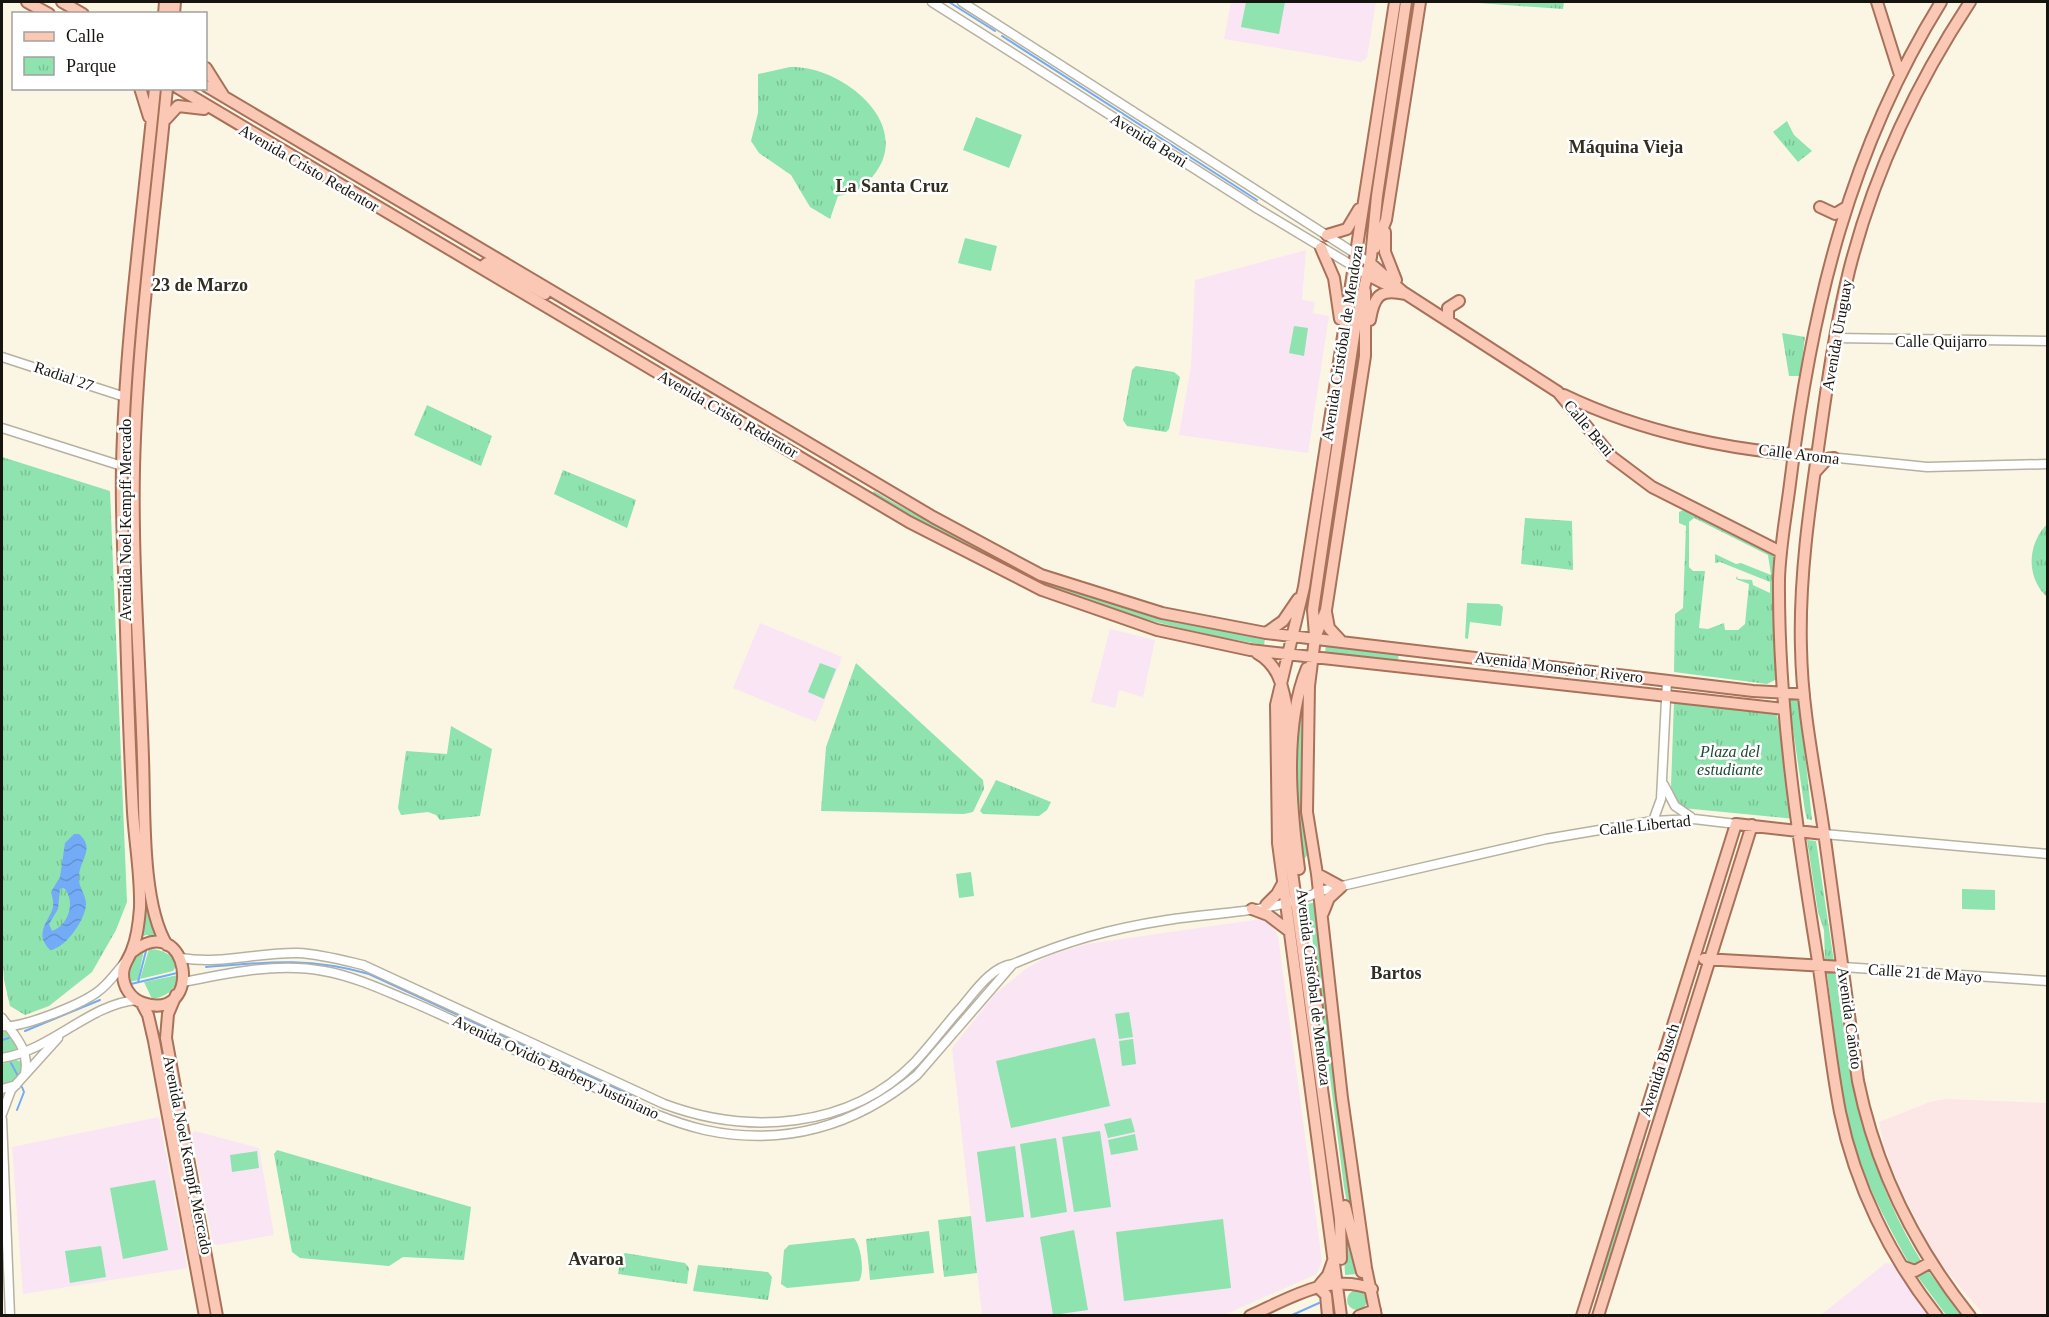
<svg xmlns="http://www.w3.org/2000/svg" width="2049" height="1317" viewBox="0 0 2049 1317" font-family="Georgia,serif">
<defs>
<pattern id="park-tufts" width="24" height="20" patternUnits="userSpaceOnUse" patternTransform="scale(1.5)"><rect width="24" height="20" fill="#8ee3ae"/><path d="M3 7l-1-3M5 7V3M7 7l1-3M15 17l-1-3M17 17v-4M19 17l1-3" fill="none" stroke="#7ac294"/></pattern>
<pattern id="water-waves" width="16" height="10" patternUnits="userSpaceOnUse" patternTransform="scale(1.5)"><rect width="16" height="10" fill="#73abf7"/><path d="M0 5q4-4 8 0t8 0" fill="none" stroke="#6392d3"/></pattern>
</defs>
<rect width="100%" height="100%" fill="#fbf6e4"/>
<path fill="#f9e5f4" d="M1231,2H1376L1367,58L1361,62L1224,39Z
M1306,250L1302,300L1315,302L1313,313L1329,316L1308,453L1179,435L1191,366L1195,280Z
M760,623L842,657L816,722L733,688Z
M1110,629L1155,640L1143,697L1119,690L1115,708L1091,702Z
M1261,919L1272,926L1278,936L1322,1261L1317,1274L1224,1315H982L952,1048L995,994L1027,968L1051,955L1087,944Z
M159,1117L187,1268L23,1294L12,1147Z
M195,1131L259,1148L274,1235L217,1245L213,1243L192,1134Z
M1886,1263L1892,1264L1928,1315H1821Z"/>
<path fill="#fce6e6" d="M1946,1099L2047,1103V1315H1984L1937,1260L1899,1186L1885,1149L1879,1122L1930,1102Z"/>
<path fill="#8ee3ae" d="M1246,2H1285L1279,34L1241,27Z
M1409,2H1415L1384,200L1379,218Z
M976,117L1022,135L1009,168L963,150Z
M965,238L997,246L991,271L958,263Z
M1294,326L1308,328L1304,356L1289,353Z
M1359,352H1361L1342,484L1333,502Z
M874,491C1002,566 1119,614 1265,639L1264,645C1183,631 1105,611 1028,579C974,555 923,524 872,494Z
M1467,603L1499,604L1503,607L1501,626L1470,622L1468,639L1465,638Z
M131,614L141,836L150,921L156,937L146,935L138,939L139,845Z
M1326,643L1399,651L1398,662L1325,654Z
M820,663L836,669L824,699L808,692Z
M1304,692L1302,803L1309,853L1305,858L1302,857C1297,801 1291,746 1304,692Z
M971,872L974,896L959,898L956,874Z
M1962,889L1995,890V910L1962,909Z
M1316,902L1319,951L1354,1220L1353,1234L1344,1187L1308,904Z
M149,949C162,949 172,954 177,965L173,971L140,979Z
M144,950L138,980L130,982C126,968 132,958 144,950Z
M1827,973H1836C1849,1079 1866,1172 1923,1264L1911,1267C1891,1231 1871,1195 1858,1155C1839,1097 1835,1033 1827,973Z
M178,975C176,990 166,997 152,999L144,982Z
M1129,1012L1133,1037L1119,1039L1115,1014Z
M2,1030L9,1033L18,1051L2,1054Z
M1095,1038L1110,1106L1011,1128L996,1061Z
M1133,1039L1136,1064L1122,1066L1119,1041Z
M16,1060L22,1062L23,1071L14,1081L2,1086V1064Z
M1131,1118L1135,1132L1108,1138L1104,1124Z
M1100,1131L1111,1207L1074,1212L1062,1137Z
M1135,1134L1138,1150L1111,1155L1108,1140Z
M1056,1138L1067,1212L1031,1218L1020,1144Z
M1015,1146L1024,1217L986,1222L977,1152Z
M257,1151L259,1168L232,1172L230,1155Z
M1635,1158H1639L1642,1163L1606,1278L1601,1281L1597,1279Z
M155,1180L168,1250L123,1259L110,1188Z
M1342,1218L1356,1269L1357,1274L1345,1275Z
M1223,1219L1231,1288L1124,1301L1116,1232Z
M1074,1230L1088,1310L1053,1315L1040,1237Z
M854,1238C861,1245 865,1273 859,1281L787,1288L781,1284L784,1250L789,1245Z
M101,1246L106,1277L70,1283L65,1251Z
M1926,1268L1961,1315H1946L1915,1273Z
M1347 1300a10 10 0 1 1 20 0a10 10 0 1 1-20 0Z"/>
<path fill="url(#park-tufts)" fill-rule="evenodd" d="M1464,2H1564L1563,9Z
M790,67C841,65 916,124 873,176C863,188 853,194 838,196L830,219L810,207L791,175L759,153L751,141L758,113V74Z
M1787,121L1794,135L1812,151L1798,162L1773,132Z
M1782,333L1805,337L1800,376H1789Z
M1136,366L1174,372L1180,377L1169,429L1166,432L1127,426L1123,420L1132,370Z
M427,405L492,436L481,466L414,435Z
M2,457L110,491L127,902L116,930L92,972L49,1006L25,1015L10,1006L4,980L2,949Z
M563,470L636,500L627,528L554,494Z
M1683,510L1775,554L1777,679L1767,684L1674,672L1675,614L1683,608L1686,526L1679,523V512ZM1694,518L1768,555L1771,575L1741,563L1736,564L1715,554V563L1720,562L1770,582V593L1753,585L1752,580L1738,579L1737,576L1736,579L1749,584L1745,624L1738,630H1725L1724,623L1708,629L1699,628L1705,571H1693L1689,567V522Z
M1525,518L1572,521L1573,570L1521,564Z
M2047,524V597C2026,577 2027,545 2047,524Z
M856,663L983,780L984,789L973,812L964,814L821,811L826,747Z
M1788,695L1799,697L1812,820L1807,819L1805,811Z
M1674,701L1776,713L1785,744L1795,819L1682,808L1673,796L1671,787Z
M451,726L492,749L480,816L440,820L436,815L428,812L401,815L398,808L406,751L447,754Z
M996,780L1051,802L1047,810L1039,816L983,814L980,811Z
M1807,840L1816,841L1834,962L1825,961L1824,930L1818,912Z
M277,1150L471,1207L464,1260L403,1257L389,1266L300,1258L292,1252L274,1154Z
M971,1216L977,1273L944,1277L938,1220Z
M929,1231L934,1273L870,1280L866,1239Z
M625,1253L685,1263L689,1268L687,1284L618,1274L621,1257Z
M698,1265L768,1272L772,1277L768,1300L693,1291Z"/>
<path fill="url(#water-waves)" fill-rule="evenodd" d="M74,834H79C96,849 79,860 79,877C78,887 86,894 86,904C86,919 65,949 50,950C33,932 50,921 53,907C54,902 52,896 51,892L60,877L65,843ZM64,888C76,901 69,925 52,931L49,924L58,909L60,889Z"/>
<g fill="none" stroke-linecap="round" stroke-linejoin="round">
<path stroke="#73abf7" stroke-width="2" d="M949,2L995,31
M1002,36L1257,200
M206,967C267,962 308,957 369,974L631,1095
M138,982L146,951
M131,984L177,973
M25,1031L100,1000
M2,1040L9,1038
M11,1063L18,1076
M17,1110L24,1092L22,1087
M1290,1316L1319,1303"/>
<g stroke="#b6b1a0" stroke-width="11">
<path id="minor" d="M932,2L1258,209L1368,275
M962,2L1370,263
M1834,338L2048,341
M2,357L125,397
M2,428L122,466
M1829,457L1927,467L2048,464
M1664,785L1675,806L1691,817
M1653,821L1661,799L1667,680
M1824,834L2048,854
M1316,892L1546,839L1653,821L1694,819L1736,824
M181,958C220,965 259,952 298,953C320,954 342,960 363,965L664,1104C747,1135 849,1130 915,1062C930,1046 944,1027 959,1010C974,993 990,967 1013,964C1067,941 1109,929 1167,920C1217,912 1272,913 1319,892
M1843,967L2048,981
M184,982C228,973 278,962 324,971C352,976 379,988 405,999C472,1027 536,1062 603,1091C636,1106 670,1122 705,1130C784,1147 856,1126 917,1075L1013,964
M2,1018C14,1035 30,1050 25,1073
M2,1026C21,1029 79,1005 96,993C108,985 116,973 125,962
M2,1058C52,1050 89,1004 137,1000
M2,1089L16,1085
M2,1114L11,1090L58,1038
M2,1119L10,1316"/>
</g>
<g stroke="#a8715a" stroke-width="14">
<path id="major" d="M27,2L49,14
M62,2L83,14
M1877,2L1900,75
M1970,2C1916,84 1873,176 1849,271C1835,328 1827,385 1819,442C1809,510 1799,580 1801,648C1802,710 1815,770 1824,832C1835,915 1847,998 1858,1081C1876,1169 1914,1246 1970,1316
M164,14L165,2
M174,14L175,2
M206,68L223,95
M206,86L933,517L1041,575L1162,613L1266,633L1753,691L1804,694
M140,88L149,117
M178,88L909,522L1042,590L1157,630L1250,650L1784,709
M166,119L178,106L204,109
M1820,207L1835,214L1845,208
M1385,232V252L1396,280
M1327,235L1347,229L1359,209
M1321,248L1334,278L1340,319
M1375,248L1386,220L1420,2
M1370,263L1403,292L1558,392L1612,457L1652,487L1781,552
M482,267L487,263L495,265L545,294
M1368,275L1397,290
M1365,291V356L1326,610L1315,638L1309,686L1307,812L1317,874L1342,1098L1366,1268L1376,1316
M1370,320C1374,296 1380,288 1405,294
M1448,320V308L1459,301
M1564,395C1641,432 1731,451 1817,456
M1816,471L1827,459L1834,458
M1326,612L1329,628L1341,641
M1266,633L1283,621L1298,599
M1315,635L1313,610L1324,535L1355,329L1371,257L1377,196L1406,2
M1257,653C1277,664 1282,683 1286,704L1288,843L1340,1219L1341,1259
M1299,869C1291,808 1283,726 1307,668
M1317,874L1341,887
M1266,905L1277,894L1283,883
M1252,909L1268,915L1289,931
M1323,913L1329,898L1341,887
M167,945C141,903 145,809 143,758C140,662 132,564 134,468C137,341 155,215 167,88
M132,952C190,907 205,1024 143,1003C131,999 123,987 123,974C123,964 129,959 132,950C137,938 139,921 140,908C141,876 135,844 133,812C129,739 127,667 125,594C123,551 121,508 122,466C125,339 143,214 155,88
M1309,953L1318,1015
M1704,959L1843,967
M176,995L168,1014L166,1038L217,1316
M141,1002L148,1015L154,1041L205,1316
M1345,1206L1362,1272
M1904,1267L1915,1271L1931,1262
M1318,1287L1328,1275L1334,1258
M1318,1287L1326,1295L1328,1316
M1250,1316C1288,1299 1330,1272 1372,1289
M1341,1316L1278,843L1276,705L1304,587L1395,2
M1359,1316L1375,1310
M1582,1316L1736,824L1824,834
M1598,1316L1752,825
M1937,1316C1890,1257 1855,1185 1840,1112C1830,1060 1825,1007 1817,955C1797,831 1778,705 1779,579C1780,545 1787,510 1791,476C1812,306 1850,149 1941,2"/>
</g>
<use href="#minor" stroke="#fff" stroke-width="8"/>
<use href="#major" stroke="#fac8b5" stroke-width="10"/>
</g>
<g text-anchor="middle" dominant-baseline="central" stroke-width="5" stroke-linejoin="round" paint-order="stroke">
<g font-size="16" fill="#16140e" stroke="#fff">
<text transform="translate(1149 140) rotate(32)">Avenida Beni</text>
<text transform="translate(309 168) rotate(30)">Avenida Cristo Redentor</text>
<text transform="translate(1837 335) rotate(-80)">Avenida Uruguay</text>
<text x="1941" y="341">Calle Quijarro</text>
<text transform="translate(1342 343) rotate(-81)">Avenida Cristóbal de Mendoza</text>
<text transform="translate(64 376) rotate(19)">Radial 27</text>
<text transform="translate(728 414) rotate(30)">Avenida Cristo Redentor</text>
<text transform="translate(1589 428) rotate(50)">Calle Beni</text>
<text transform="translate(1799 454) rotate(7)">Calle Aroma</text>
<text transform="translate(125 520) rotate(-90)">Avenida Noel Kempff Mercado</text>
<text transform="translate(1559 667) rotate(7)">Avenida Monseñor Rivero</text>
<text transform="translate(1645 825) rotate(-6)">Calle Libertad</text>
<text transform="translate(1925 973) rotate(4)">Calle 21 de Mayo</text>
<text transform="translate(1314 987) rotate(83)">Avenida Cristóbal de Mendoza</text>
<text transform="translate(1850 1018) rotate(82)">Avenida Cañoto</text>
<text transform="translate(556 1067) rotate(25)">Avenida Ovidio Barbery Justiniano</text>
<text transform="translate(1659 1070) rotate(-72)">Avenida Busch</text>
<text transform="translate(188 1155) rotate(79)">Avenida Noel Kempff Mercado</text>
</g>
<g font-size="16" font-style="italic" fill="#1f4830" stroke="#fff">
<text x="1730" y="751">Plaza del<tspan x="1730" dy="18">estudiante</tspan></text>
</g>
<g font-size="18" font-weight="bold" fill="#322e20" stroke="#fff">
<text x="1626" y="147">Máquina Vieja</text>
<text x="892" y="186">La Santa Cruz</text>
<text x="200" y="285">23 de Marzo</text>
<text x="1396" y="973">Bartos</text>
<text x="596" y="1259">Avaroa</text>
</g>
</g>
<rect width="2049" height="1317" fill="none" stroke="#16140e" stroke-width="6"/>
<rect x="12" y="12" width="195" height="78" fill="#ffffff" stroke="#a2a19f" stroke-width="1.5"/>
<rect x="24" y="32" width="30" height="9" fill="#fac8b5" stroke="#a2a19f" stroke-width="1.5"/>
<text x="66" y="42" font-size="18" fill="#16140e">Calle</text>
<rect x="24" y="57" width="30" height="18" fill="url(#park-tufts)" stroke="#a2a19f" stroke-width="1.5"/>
<text x="66" y="72" font-size="18" fill="#16140e">Parque</text>
</svg>
